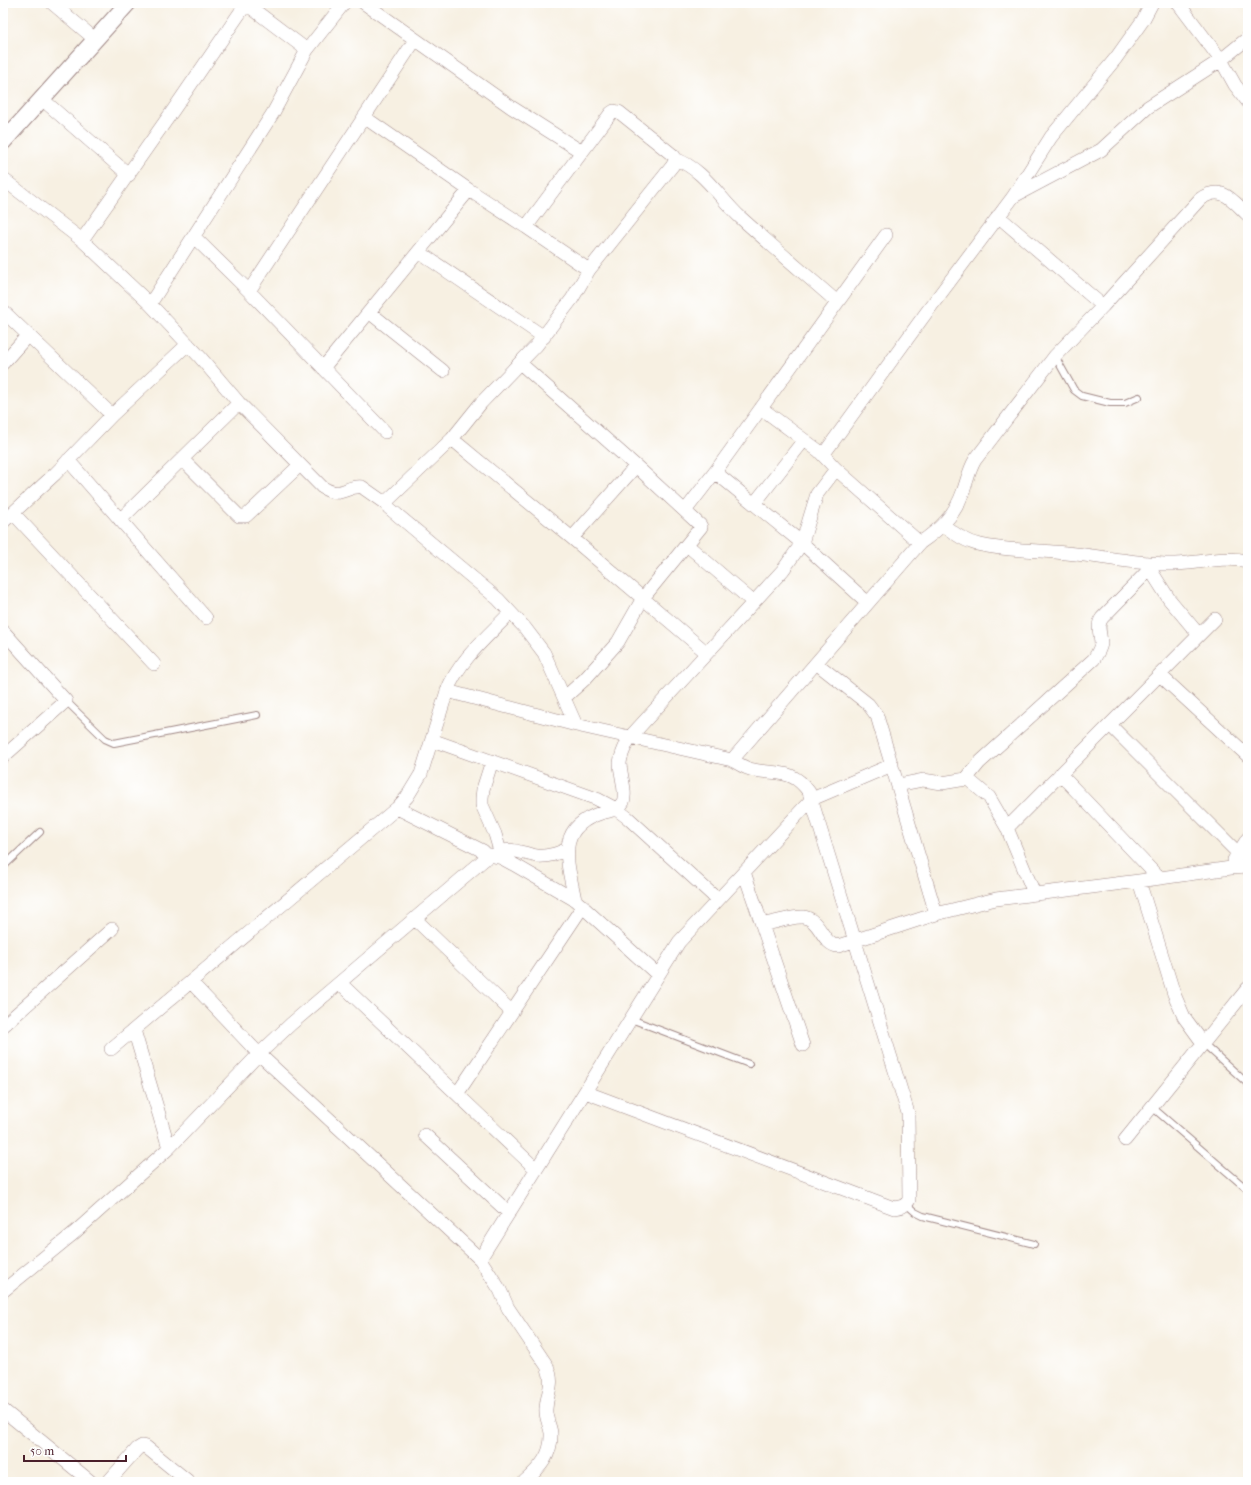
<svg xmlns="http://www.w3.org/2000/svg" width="1251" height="1485" viewBox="0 0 1251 1485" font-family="'IM FELL French Canon',serif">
<rect width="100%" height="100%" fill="#fff"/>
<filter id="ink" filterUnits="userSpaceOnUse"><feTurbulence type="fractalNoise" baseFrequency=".025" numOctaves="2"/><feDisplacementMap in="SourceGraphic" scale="8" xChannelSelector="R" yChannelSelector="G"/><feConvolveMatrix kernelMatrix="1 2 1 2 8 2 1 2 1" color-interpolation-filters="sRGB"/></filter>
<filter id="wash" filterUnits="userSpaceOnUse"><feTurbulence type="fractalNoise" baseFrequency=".012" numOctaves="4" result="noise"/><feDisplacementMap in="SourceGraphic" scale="16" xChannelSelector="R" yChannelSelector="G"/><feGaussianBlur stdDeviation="0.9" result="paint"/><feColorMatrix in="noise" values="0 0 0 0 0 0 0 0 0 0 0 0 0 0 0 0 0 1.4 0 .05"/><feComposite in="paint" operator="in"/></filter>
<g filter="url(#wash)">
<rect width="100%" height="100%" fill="#f7f0e2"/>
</g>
<g filter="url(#ink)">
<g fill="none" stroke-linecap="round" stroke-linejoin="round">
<g stroke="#a08886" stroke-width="8">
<path id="service" d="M1055,356L1074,390L1082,396L1110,403H1125L1139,397
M66,701L105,739L114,743L257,715
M3,867L40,832
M631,1019L749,1064
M1203,1043L1248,1084
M1152,1107L1248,1190
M906,1204L915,1212L923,1216L1034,1244"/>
</g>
<g stroke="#a08886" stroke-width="14">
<path id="minor" d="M52,3L96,40
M245,3L307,50
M364,3L511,107L582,152
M1178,3L1221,60L1235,85L1248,102
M42,99L129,175
M364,117L469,190L526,227L589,270
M675,159C704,169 719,198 741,218C772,246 805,274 837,302
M3,179L82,240L150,304L200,357L239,403L322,487C341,500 346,485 362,487L382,501L388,500L452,439L481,403L536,346L572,299L589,270L673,165L675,159L674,156L619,112L614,111L611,113L526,227
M1014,196L1101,150L1148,107L1221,60L1248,38
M998,216L1103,306
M194,237L249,291L385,432
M82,240L174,109L246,4
M419,252L544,337
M249,291L415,40
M150,304L273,113L307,50L344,3
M3,311L112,415
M369,312L443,371
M3,363L28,335
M520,363L636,466L572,538
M323,368L469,190
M761,408L819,451L836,469L920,543
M452,439L572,538L707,653
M823,455L926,313L1013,197L1051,137L1116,58L1143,20L1152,3
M182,459L239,516H246L300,465
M68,460L206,618
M715,472L802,543L868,603
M385,501L389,508L498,599L525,628L544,653L576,725
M754,504L804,440
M685,511L715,472L886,235
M13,513L154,664
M120,520L239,403
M3,522L55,474L112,415L188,344
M943,525C955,534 966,542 981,545C1008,551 1038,550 1066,553C1102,556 1138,565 1175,564C1199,563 1225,556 1248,561
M687,545L753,602
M1146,563L1169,599L1199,635
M3,631L66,701L3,757
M816,663L868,704L877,716L936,914
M1160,675L1248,756
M447,691C459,660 488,636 510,613
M564,698L585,679L618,642L643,598L701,527L700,525L636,466
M1110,725L1238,853
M432,740L597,799L616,809L628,818L718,900
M492,761L483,789L482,798V805L495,834L500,851
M1060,774L1159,878
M966,779L979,763L1094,659C1097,654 1100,649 1101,644C1101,634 1096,626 1102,618L1149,570
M898,785L923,780L942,783L966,779L970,781L989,797L1007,828
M486,854L502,858L513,864L575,900L658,975
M495,856C507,844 523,854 537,856C549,857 558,853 568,849
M1234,860L1248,838
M744,872L803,1045
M1139,881L1174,994L1184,1017L1203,1043
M1034,893L1007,828L1215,619
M575,900C568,863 554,828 601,813C608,811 619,810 623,802C627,793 620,773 620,763C621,753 626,745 630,737L783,570L802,543L817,494L836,469
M415,919L512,1012
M762,925C771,923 794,916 803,917C821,919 822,945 838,946L936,914L996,899L1139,881L1231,868L1248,867
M191,982L259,1054L291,1024L486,858V854L483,851L397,808
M340,983L536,1169
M3,1026L112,929
M134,1030L169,1148
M111,1049L397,808L407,797L421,774L447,691L576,725L732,760L920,543C940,529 955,515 963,492C967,481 969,470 975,460L1055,356L1103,306L1200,199C1222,184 1232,200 1248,215
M585,1092L894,1208C902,1207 905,1206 909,1200L908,1113L809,792C792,768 778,775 754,770C746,769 739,764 732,760
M457,1094L583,906
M425,1135L509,1213
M1125,1140L1248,988
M480,1259L500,1290L508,1308L547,1366C555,1386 547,1390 546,1409C545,1417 550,1425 551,1433C552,1455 540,1468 524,1482
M3,1291L74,1233L169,1148L259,1054L480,1259L679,942L812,799L892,765
M3,1410L91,1482
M108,1482L137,1449L142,1446L146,1447L189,1482"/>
</g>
<g stroke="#a08886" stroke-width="18">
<path id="tertiary" d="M3,142L128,3"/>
</g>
<use href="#service" stroke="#fff" stroke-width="6"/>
<use href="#minor" stroke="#fff" stroke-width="13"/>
<use href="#tertiary" stroke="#fff" stroke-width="16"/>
</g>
</g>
<rect width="1251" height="1485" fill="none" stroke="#fff" stroke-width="16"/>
<path d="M24 1455v6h102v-6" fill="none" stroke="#4a1f2b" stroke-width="2"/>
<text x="30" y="1455" font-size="12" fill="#4a1f2b" stroke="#ffffff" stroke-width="3" paint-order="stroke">50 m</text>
</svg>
